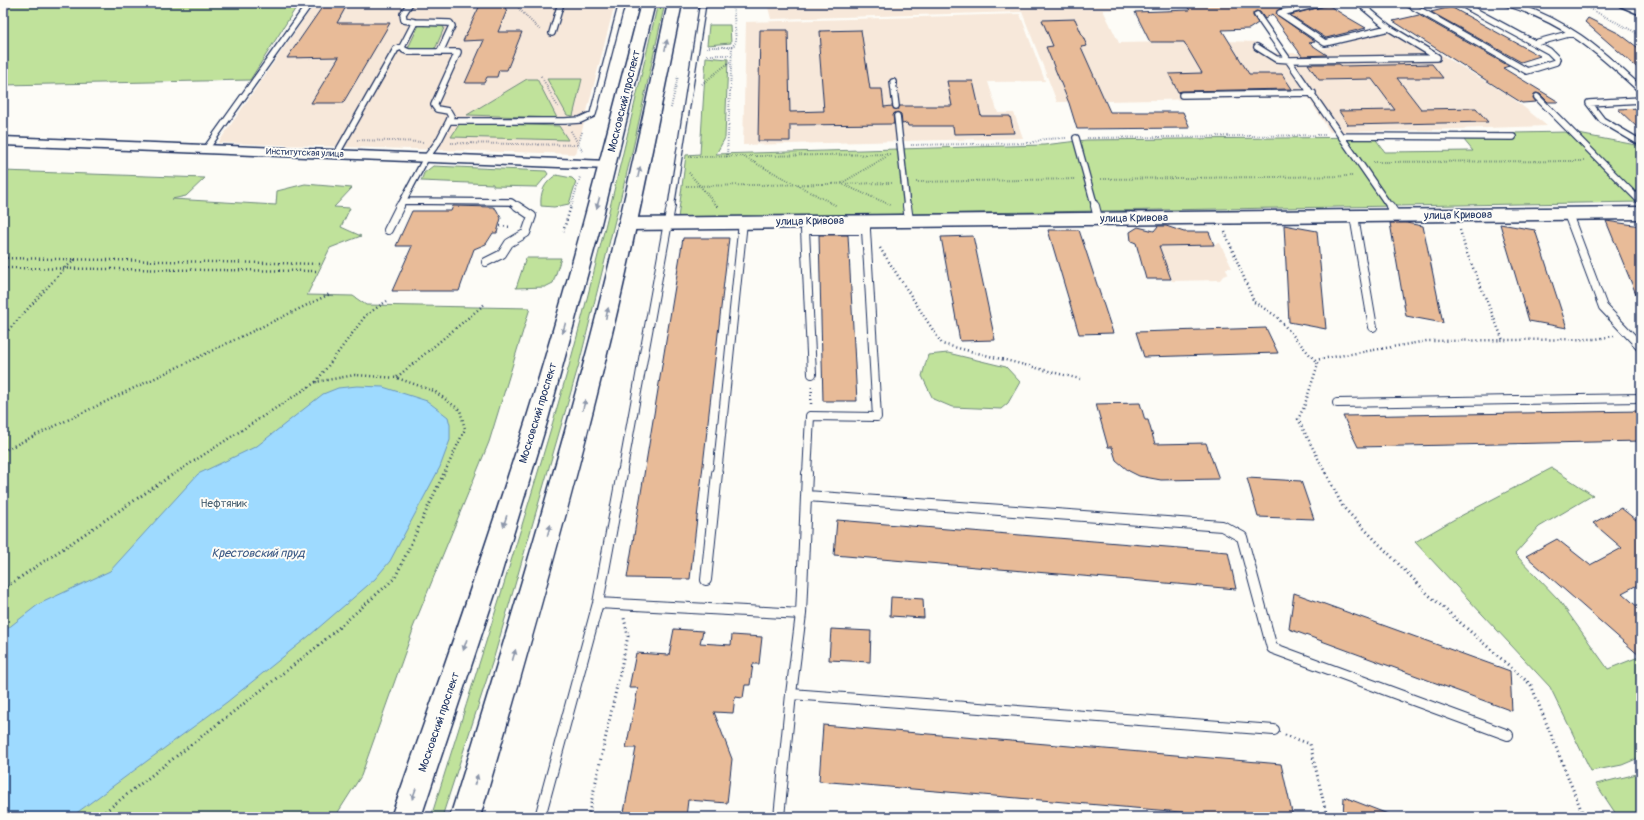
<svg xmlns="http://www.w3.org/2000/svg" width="1644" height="820" viewBox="0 0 1644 820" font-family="Pangolin,sans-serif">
<rect width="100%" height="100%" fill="#fdfcf7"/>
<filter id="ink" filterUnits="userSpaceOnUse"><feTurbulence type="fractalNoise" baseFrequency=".025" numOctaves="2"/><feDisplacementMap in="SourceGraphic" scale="8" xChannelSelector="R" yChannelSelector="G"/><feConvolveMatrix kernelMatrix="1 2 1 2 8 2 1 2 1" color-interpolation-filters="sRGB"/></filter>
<g filter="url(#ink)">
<path fill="#f7e8da" d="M315,3H615L576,154L218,143Z
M767,3H1285L1103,10L1119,43L1226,41L1256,42L1274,53H1308L1397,28L1510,96L1547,126L1395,131L1330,132L1308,97L1057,102L1022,12L771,19Z
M1020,14L1045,81L988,82L998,113H1014L1023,138L743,145L746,22Z
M1220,243L1232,268H1226L1228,274L1223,276L1220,280L1172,281L1159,246H1205Z"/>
<path fill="#c0e29b" stroke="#6e887c" d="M8,3H299L250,80L3,85V8Z
M658,3H665L633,148L579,364L494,657L442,817H431C478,667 526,517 569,366C602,246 630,124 658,3Z
M419,25L443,26L444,28L436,47L433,49H411L408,48Z
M709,25H730L731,43L707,45Z
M706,57L728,59L725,138L716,154L1044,145L1086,140L1374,137L1385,152L1473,151L1459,134L1568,132L1641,146V202L678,218L686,155L700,154Z
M527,79H537L557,118L467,115Z
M547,79H582L573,116L567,115Z
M460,123L559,126L568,140L451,137Z
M433,166L546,171L548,174L537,187L493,186V184L421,181L424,173Z
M3,171L205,178L186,196L172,199L276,205L277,191L305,184L352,188L334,207L350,208L341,227L361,236L330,248L307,295L353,296L366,305L530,308L489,442L412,630H413L361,776L335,817H3Z
M556,175L572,178L576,182L569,204L554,207L541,206C540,192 544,183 556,175Z
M526,258H561L553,283L545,287L516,288Z
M948,353L1006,367L1020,382L1008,403L1001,409L952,407L933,399L922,376L928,355Z
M1552,468L1593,495L1539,527L1515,554L1559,600L1608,669L1641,656V757L1622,765L1591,771L1550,687L1415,542L1453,520Z
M1641,773V817H1618L1596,784Z"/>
<path fill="#9edaff" stroke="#6a96bf" d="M357,386L383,387L427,401L448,417L450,425V440L440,467L390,561L375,579L309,636L227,702L71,817H3V632L39,604L110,571L198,474L257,446L323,394L338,388Z"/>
<path fill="#e8bb98" stroke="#1b2f5e" d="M325,3H348L337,23H390L343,103H311L339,57L287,58Z
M481,3H508L505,10H507L498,32H522L507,70H499L497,77H487L484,83H465L484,40L463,41Z
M1184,3H1304L1279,9L1276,14L1315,42L1309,43L1327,55L1302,56L1272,14L1265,19L1260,12L1256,11L1253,13V16L1258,23L1249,29L1222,30L1249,74H1282L1292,89L1182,91L1178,92L1169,74L1202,73L1184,42H1150L1135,12L1190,10Z
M1328,5L1347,17L1366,28L1326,38L1290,15Z
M1451,7L1540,56L1521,62L1431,12Z
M1419,15L1509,66L1503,68L1559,102H1548L1540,94L1536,93L1534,94L1533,98L1536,102L1522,103L1393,21Z
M1588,18L1620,34L1641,50V71L1585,22Z
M1075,19L1087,46L1081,47L1110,112H1183L1190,128L1077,129L1069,103L1046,47L1053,46L1042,20Z
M760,30H788L790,112L824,111L819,46H821L820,31L861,30L870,89H882L884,107L892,106L896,110L900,106H952L947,81H973L981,116H1010L1014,133L954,134L953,126H908L907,123L902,124L901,114L897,112L893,115L894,124L790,125V141H758Z
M1308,64H1339L1342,66L1432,64L1443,78H1397L1421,109L1476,108L1488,122L1348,125L1339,111L1395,110L1372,79L1319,80Z
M1641,108V131L1618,109Z
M453,206L493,207L496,209L501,218L497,233H493L486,244L474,249L459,291H392L412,246H396L412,211H451Z
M1606,221L1641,226V306Z
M1390,223H1406L1423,226L1443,323L1406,316Z
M1500,224L1535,230L1567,328L1529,321Z
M1284,225L1317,231L1326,329L1289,322Z
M1158,226H1166L1184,232H1209L1214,245L1159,246L1171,279H1146L1136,243L1131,241L1130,232L1138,227L1154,231Z
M1048,230H1079L1113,333L1079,334Z
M819,235H848L857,401H823Z
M973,236L995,340L960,341L941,237Z
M683,238H729L690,579L627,578Z
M1266,328L1278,353L1144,357L1136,332Z
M1140,403L1145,420H1148L1155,444L1206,443L1219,479L1161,480L1139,476L1129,471L1116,460L1112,447H1108L1096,404Z
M1641,411V441L1358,447L1343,416Z
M1247,478L1301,481L1314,519L1258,517Z
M1621,508L1641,524V583L1622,593L1641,610V657L1526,556L1557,539L1590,565L1622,548L1593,523Z
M837,520L1228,552L1236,589L834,555Z
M1294,593L1510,671L1512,711L1289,629Z
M891,597L923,599L924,618L890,616Z
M674,629L703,631L700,643L731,645L732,635L762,637L759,664H753L750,685H745L743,698L735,697L733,713L714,712L732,759L727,803L688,800L686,817L660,815V817H629L630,813L624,812L636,748H626L638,688H629L636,653L669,655Z
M831,629L871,631L870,662L829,660Z
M823,725L1281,764L1293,817H1239L819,781Z
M1344,797L1393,816V817H1343Z"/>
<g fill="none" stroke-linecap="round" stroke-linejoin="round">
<g stroke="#1b2f5e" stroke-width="8">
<path id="service-far2" d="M410,3L403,14L404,20L415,22L402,47L404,50L409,52H458L434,105L437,109L448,111L451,116L449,121
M1322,3L1280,13L1325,43L1389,28
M1359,3L1389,28L1437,57
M1407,3L1527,71L1556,62L1557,59L1549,51L1460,3
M1507,3C1566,21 1597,49 1641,90
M1257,15L1390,207
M415,22L450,23L452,26L440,52
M552,33L561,3
M1535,43L1572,33
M1257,47L1276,59L1290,60L1437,58
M893,82L896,106
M1182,95L1313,93
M1537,97L1641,202
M1641,100L1589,103L1602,120L1641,143
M897,116L907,207
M1341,136L1513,137
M1076,138L1095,207
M206,149L310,3
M336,155L396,49L402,47
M400,207L403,201
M518,207L511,202L403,201L426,158L438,142L449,121H565L580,120L593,114L622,3
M671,207L703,3"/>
</g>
<g stroke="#1b2f5e" stroke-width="10">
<path id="service-far1" d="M907,206L909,220
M1095,206L1098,218
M1390,206L1396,215
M1568,214L1603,307L1641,347
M1354,216L1373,327
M388,230L400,206
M486,262L502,254L509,243L526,233L532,216L517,206
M812,374L805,230H866V225
M1337,403L1641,398
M622,474L671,206
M717,474L743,222
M807,474L810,416L877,417L866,230"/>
</g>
<g stroke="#1b2f5e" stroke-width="12">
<path id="service" d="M807,496L1222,526L1242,537L1272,648L1508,735
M706,580L717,473
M598,603L801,614L791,694L779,817
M801,614L807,473
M791,694L1274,730
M540,817L598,603L622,473"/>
</g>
<g stroke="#1b2f5e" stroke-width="3">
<path id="minor" d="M3,137L608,161L612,162L614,165L612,168L608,169L3,145Z"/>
</g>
<g stroke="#1b2f5e" stroke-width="3">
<path id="tertiary" d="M1618,3H1635L1641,6V15L1620,6Z
M1641,207V219L627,230L621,228L618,224L621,220L627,218Z"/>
</g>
<g stroke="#1b2f5e" stroke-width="3">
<path id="primary" d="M641,3H655L600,228L548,419L496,591L421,817H391C438,685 484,553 526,420C569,282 605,142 641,3Z
M668,3H682C657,124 634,246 604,366C567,517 524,667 480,817H450C497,667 542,517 583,366C616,246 641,124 668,3Z"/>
</g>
<path stroke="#1b2f5e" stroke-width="2" stroke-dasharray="0.5 2" stroke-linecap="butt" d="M518,3L519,9L541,31
M1578,3L1641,35
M707,47H732
M706,55H732
M541,76L559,109
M702,84L731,61
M671,108L678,76
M571,131L582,151
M1087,138L1326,135
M357,140L424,142
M451,143L578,145L582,132
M911,145L1031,143L1044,139L1066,138
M742,156L837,206
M689,157L890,154
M727,157L732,47L736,42L733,3
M1373,162L1584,161
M689,173L718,207
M1099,179L1354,176
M916,182L1076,179
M842,183L889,155
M844,185L891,205
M686,186L893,183
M571,207L580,177"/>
<path stroke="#1b2f5e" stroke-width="2.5" stroke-dasharray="1 3" stroke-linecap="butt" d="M717,206L719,208
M500,226L511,227
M1460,230L1466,251L1503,340
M563,232L571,206
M1225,232L1254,302L1276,316L1318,364L1304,407L1298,419L1326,474
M880,248L942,344L1080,379
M3,258L323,264
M3,268L319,271
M3,336L65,268L76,259
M1315,360L1427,341L1596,339L1614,336
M397,377L486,303
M316,382L366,315L387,301
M811,404L812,385
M3,451L330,294
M174,474L316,382L355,375L397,378L434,391L460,410L465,429L444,474"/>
<path stroke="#1b2f5e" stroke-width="3" stroke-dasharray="1 3.5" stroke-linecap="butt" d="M1326,473L1343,507L1429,595L1531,685L1584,817
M3,589L175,473
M1285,735L1310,744L1327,817
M98,817L318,646L395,578L444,473
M588,817L628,636L624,618"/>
<use href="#service-far2" stroke="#fdfcf7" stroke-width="5.5"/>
<use href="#service-far1" stroke="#fdfcf7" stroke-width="8"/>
<use href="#service" stroke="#fdfcf7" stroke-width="10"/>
<use href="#minor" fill="#fdfcf7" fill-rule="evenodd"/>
<use href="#tertiary" fill="#fdfcf7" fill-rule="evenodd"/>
<use href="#primary" fill="#fdfcf7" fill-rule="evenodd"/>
</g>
<defs><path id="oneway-solid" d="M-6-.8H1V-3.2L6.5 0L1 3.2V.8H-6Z"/></defs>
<g fill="#8c96aa">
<use href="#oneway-solid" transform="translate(666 45) rotate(-78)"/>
<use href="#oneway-solid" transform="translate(639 172) rotate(-78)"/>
<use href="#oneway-solid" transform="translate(598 203) rotate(105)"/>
<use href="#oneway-solid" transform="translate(607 313) rotate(-77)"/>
<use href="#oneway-solid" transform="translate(564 328) rotate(106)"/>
<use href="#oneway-solid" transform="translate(584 405) rotate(-75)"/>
<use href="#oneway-solid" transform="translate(505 521) rotate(108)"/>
<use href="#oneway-solid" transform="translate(549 530) rotate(-74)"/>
<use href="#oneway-solid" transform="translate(465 645) rotate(108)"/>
<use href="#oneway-solid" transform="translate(514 655) rotate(-74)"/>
<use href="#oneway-solid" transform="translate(476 780) rotate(-72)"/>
<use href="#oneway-solid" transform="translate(414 794) rotate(110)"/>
</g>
</g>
<g text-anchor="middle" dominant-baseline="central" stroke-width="4" stroke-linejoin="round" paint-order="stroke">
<g font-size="9" fill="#1b2f5e" stroke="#fdfcf7">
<text transform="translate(305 153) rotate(2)">Институтская улица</text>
</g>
<g font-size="11" fill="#1b2f5e" stroke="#fdfcf7">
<text transform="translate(624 101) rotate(-76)">Московский проспект</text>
<text transform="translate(1458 215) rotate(-1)">улица Кривова</text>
<text transform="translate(1134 218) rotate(-1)">улица Кривова</text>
<text transform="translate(810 221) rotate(-1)">улица Кривова</text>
<text transform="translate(538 413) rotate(-73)">Московский проспект</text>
<text transform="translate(439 722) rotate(-71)">Московский проспект</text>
</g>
<g font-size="11" fill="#445c6d" stroke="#fdfcf7">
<text x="224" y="503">Нефтяник</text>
</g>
<g font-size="12" font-style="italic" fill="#3c5a86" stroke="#fdfcf7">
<text x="258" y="553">Крестовский пруд</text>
</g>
</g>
<rect width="1644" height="820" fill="none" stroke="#fdfcf7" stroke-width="16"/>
<rect x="8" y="8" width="1628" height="804" fill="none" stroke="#1b2f5e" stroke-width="1.5" filter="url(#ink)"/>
</svg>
